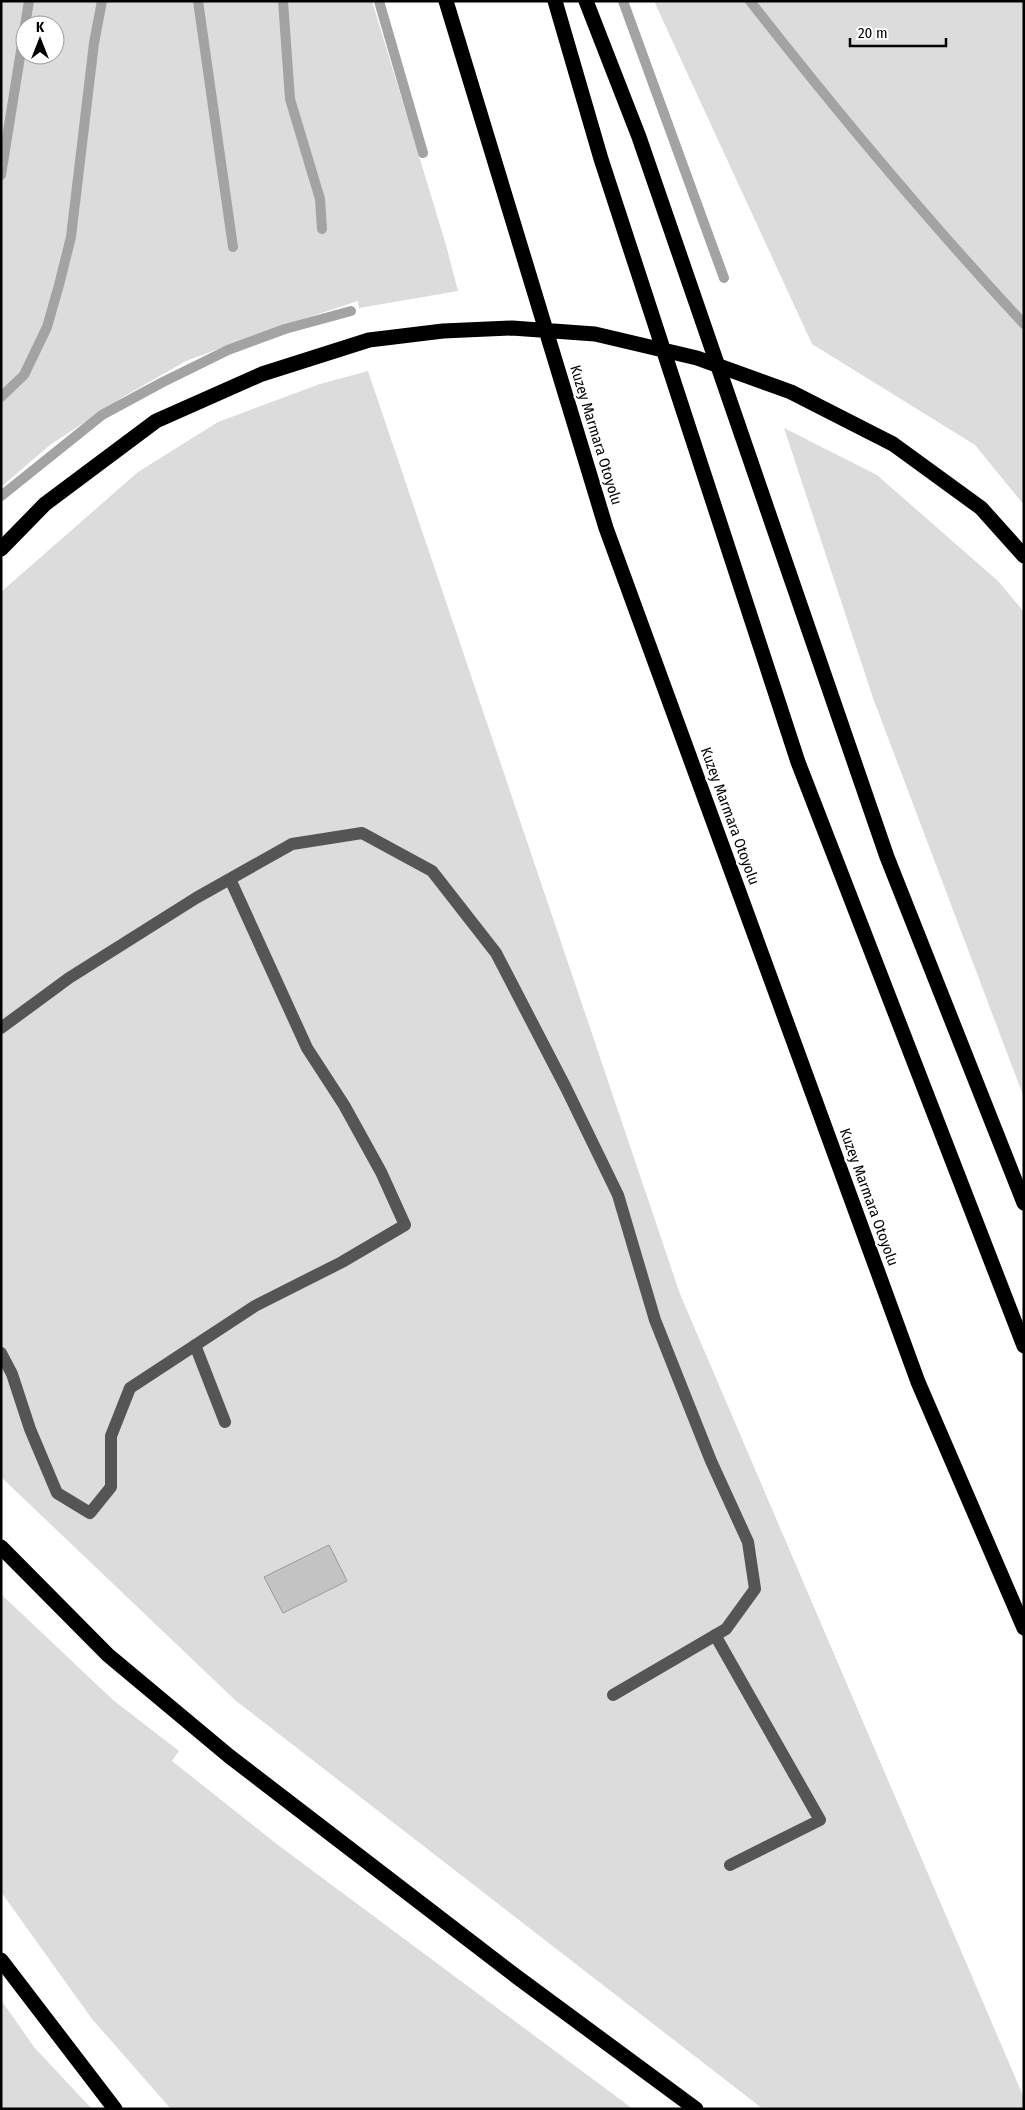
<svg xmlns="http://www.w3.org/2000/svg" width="1025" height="2110" viewBox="0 0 1025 2110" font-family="'Fira Sans Condensed',sans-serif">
<rect width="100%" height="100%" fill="#fff"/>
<path fill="#dcdcdc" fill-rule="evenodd" d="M1,1H372L446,245L458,291L359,308L358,301L264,332L186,361L123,397L50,445L1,487ZM25,25H55V55H25Z
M654,1H1024V505L975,445L812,344Z
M368,371L680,1294L1024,2098V2109H763L235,1700L1,1477V592L138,472L218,422L320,384Z
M784,428L877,475L998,581L1024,612V1098L873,698Z
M1,1594L113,1700L179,1751L172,1761L278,1845L633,2109H171L92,2019L1,1892Z
M1,2000L34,2047L92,2109H1Z"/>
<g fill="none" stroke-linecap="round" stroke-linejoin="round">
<path stroke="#a3a3a3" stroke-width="10" d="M198,1L233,247
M283,1L290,99L320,199L322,229
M379,1L423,153
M623,1L724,278
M750,1C837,112 928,221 1024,324
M1,175L29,1
M1,397L24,375L47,327L59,285L71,237L94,43L102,1
M1,496L102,415L161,383L228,350L285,329L351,311"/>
</g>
<path fill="#c4c4c4" stroke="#999" d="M329,1545L347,1581L283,1613L264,1577Z"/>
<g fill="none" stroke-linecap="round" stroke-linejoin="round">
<path stroke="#555" stroke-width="12" d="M1,1028L69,978L196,898L292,844L362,833L432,871L496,953L566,1088L618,1195L655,1320L711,1461L748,1542L755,1589L726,1629L613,1695
M195,1345L225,1422
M1,1353L12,1374L30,1429L57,1493L90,1513L111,1487V1436L130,1388L255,1306L342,1262L405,1225L381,1172L344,1105L307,1048L230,879
M715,1635L820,1820L730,1865"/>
<path stroke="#000" stroke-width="15" d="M446,1L606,528L918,1382L1024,1628
M555,1L601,159L798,762L1024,1346
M586,1L639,137L887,857L1024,1203
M1,549L45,504L156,421L262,374L369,340L443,331L512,328L595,334L697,358L791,392L893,444L981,508L1024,556
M1,1547L108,1655L229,1756L517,1977L696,2109
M1,1960L115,2109"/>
</g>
<g text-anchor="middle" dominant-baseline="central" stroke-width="4.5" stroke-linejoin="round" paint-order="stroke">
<g font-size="15" fill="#000" stroke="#fff">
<text transform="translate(596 435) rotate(73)">Kuzey Marmara Otoyolu</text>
<text transform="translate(730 816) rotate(70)">Kuzey Marmara Otoyolu</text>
<text transform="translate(869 1197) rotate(70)">Kuzey Marmara Otoyolu</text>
</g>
</g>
<rect width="1025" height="2110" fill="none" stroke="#000000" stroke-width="5"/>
<g transform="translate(40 40)"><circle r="24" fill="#ffffff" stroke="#999999"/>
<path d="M0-4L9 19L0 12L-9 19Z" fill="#000000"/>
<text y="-8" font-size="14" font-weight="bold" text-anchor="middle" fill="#000000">K</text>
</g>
<path d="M850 38v8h96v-8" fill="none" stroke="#000000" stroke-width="2.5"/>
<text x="858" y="38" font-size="15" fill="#000000" stroke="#ffffff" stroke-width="4" paint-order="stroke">20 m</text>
</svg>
